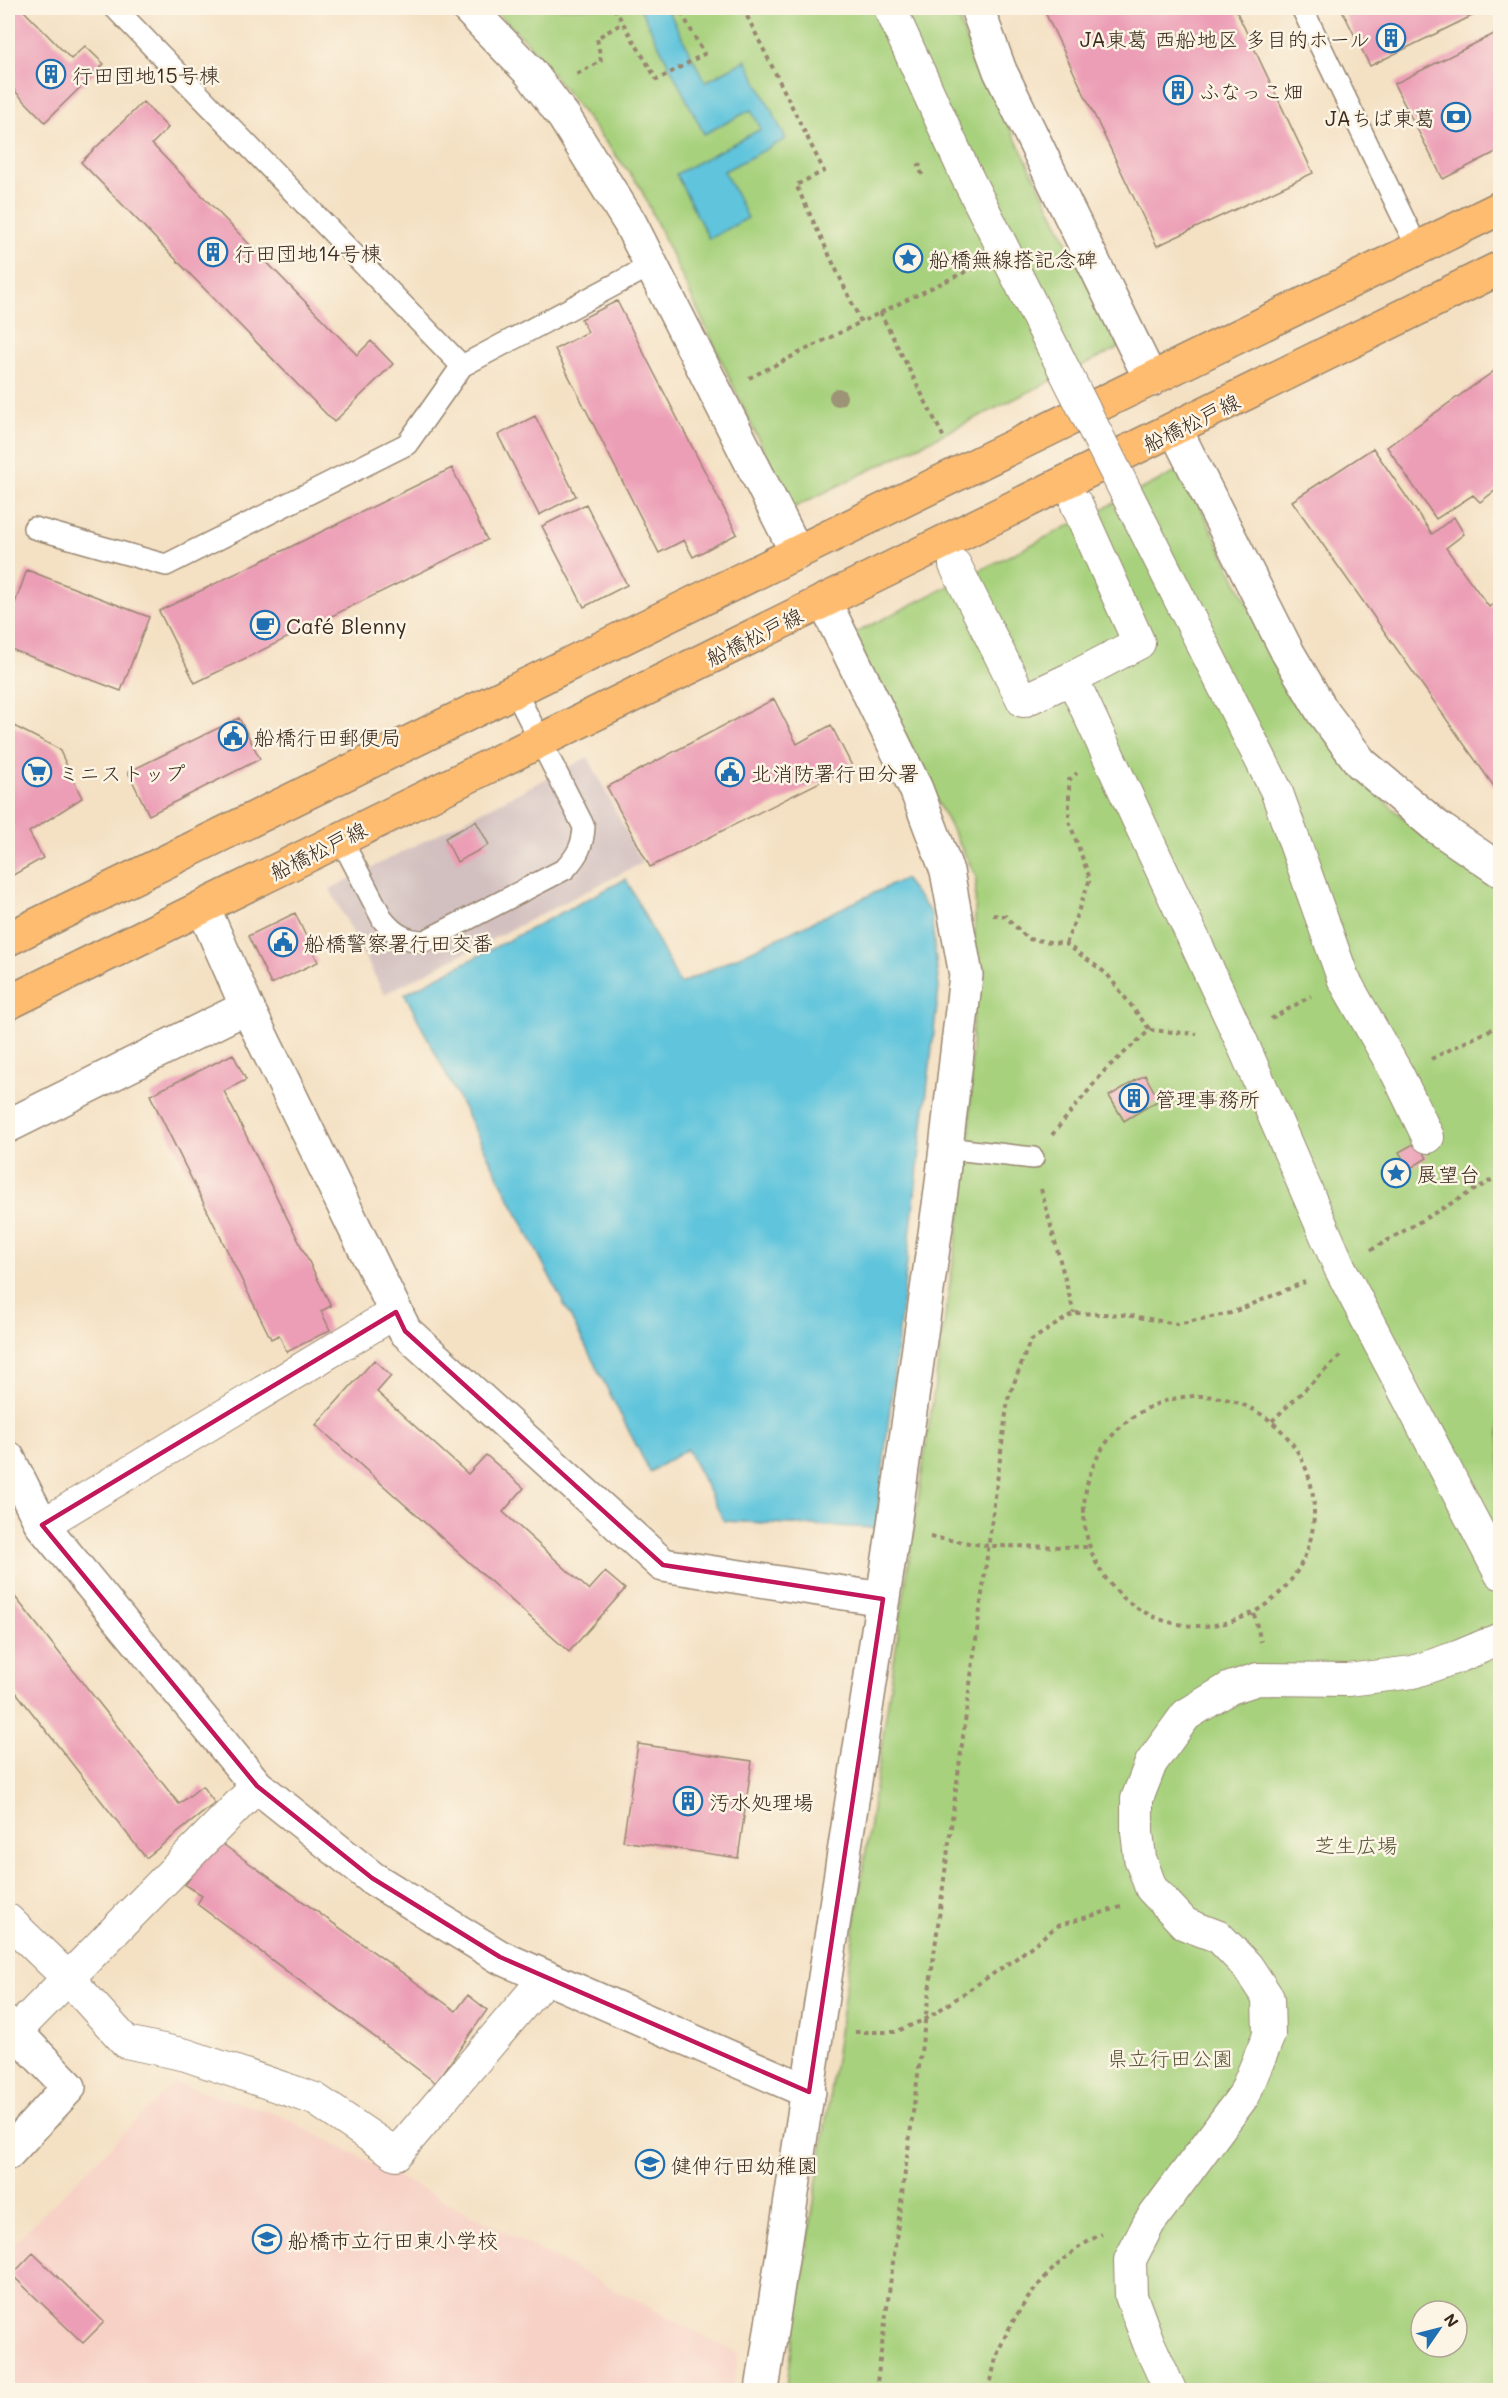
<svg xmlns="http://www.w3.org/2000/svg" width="1508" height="2398" viewBox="0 0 1508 2398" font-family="Mali,'Klee One',sans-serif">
<rect width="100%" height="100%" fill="#fcf5e5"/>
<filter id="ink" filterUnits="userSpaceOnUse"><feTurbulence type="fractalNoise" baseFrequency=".0167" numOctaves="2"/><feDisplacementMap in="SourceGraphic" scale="12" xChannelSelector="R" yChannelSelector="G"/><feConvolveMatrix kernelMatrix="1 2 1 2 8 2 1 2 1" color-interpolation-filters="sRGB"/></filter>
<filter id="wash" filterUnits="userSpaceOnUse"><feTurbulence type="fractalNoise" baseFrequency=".008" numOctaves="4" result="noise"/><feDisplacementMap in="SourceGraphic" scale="24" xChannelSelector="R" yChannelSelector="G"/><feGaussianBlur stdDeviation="1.35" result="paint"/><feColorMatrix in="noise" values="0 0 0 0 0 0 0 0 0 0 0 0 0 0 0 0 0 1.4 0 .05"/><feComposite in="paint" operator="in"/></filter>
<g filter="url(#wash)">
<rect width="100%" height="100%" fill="#f4e1c4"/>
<path fill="#f7d1c6" d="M174,2083L279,2115L739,2354L732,2390H8V2249Z"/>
<path fill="#d2bfbf" d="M588,757L642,863L384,994L330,889Z"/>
<path fill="#a7d17d" stroke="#717e4e" stroke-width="1.5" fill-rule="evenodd" d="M492,8H956L965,38L1120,347L791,509L639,185L529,44Z
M1182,469L1287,685L1352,772L1427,839L1500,890V2390H786L969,1155L976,876L851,635ZM1421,2311H1457V2347H1421Z"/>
<path fill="#5ec4dc" stroke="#4c777d" stroke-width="1.5" d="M640,8H667L705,82L746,60L786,139L724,171L748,218L709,239L676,174L761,129L751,110L704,134Z
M626,879L680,984L904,879L931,913L939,988L876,1528L724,1521L687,1449L650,1472L405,994Z"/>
<g id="blocks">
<path fill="#ec9eb6" d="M8,8H21L71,59L85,46L104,64L45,122L8,84Z
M1043,8H1235L1313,173L1157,246Z
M1347,8H1488L1370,66L1342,10Z
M1500,31V150L1443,179L1394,84Z
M143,102L168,128L152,144L357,355L371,341L393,364L334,422L81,162Z
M617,301L737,534L693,557L684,540L659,553L555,349L588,332L581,319Z
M1500,367V487L1480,502L1473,495L1436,519L1387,447Z
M535,416L576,496L539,515L498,435Z
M1373,448L1432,534L1454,517L1464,534L1446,548L1489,607L1500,599V795L1292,501Z
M452,468L487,540L195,683L159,611Z
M586,504L627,585L584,607L542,526Z
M27,570L149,617L121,691L8,648V622Z
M774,699L797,744L831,725L852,766L650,867L607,787Z
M239,718L260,759L149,815L128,772Z
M8,723L59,749L82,798L29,832L43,858L8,878Z
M476,821L489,845L457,862L445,838Z
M295,913L318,962L271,984L248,936Z
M233,1054L246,1080L224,1091L331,1306L321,1311L330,1330L287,1352L279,1335L271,1339L150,1095Z
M1145,1075L1159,1100L1124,1121L1109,1096Z
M1417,1142L1427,1158L1409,1169L1399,1152Z
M374,1360L391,1376L377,1392L468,1474L486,1455L524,1488L503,1512L589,1590L605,1572L625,1589L569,1652L316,1425Z
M8,1588L179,1804L202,1786L215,1803L146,1858L8,1682Z
M638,1744L752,1761L738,1858L623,1841Z
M217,1840L456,2011L468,1995L487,2010L436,2083L197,1904L202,1896L185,1885Z
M33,2253L104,2322L83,2343L12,2275Z"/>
</g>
</g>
<g filter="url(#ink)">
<use href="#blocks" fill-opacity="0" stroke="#988671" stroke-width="1.5"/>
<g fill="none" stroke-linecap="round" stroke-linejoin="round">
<g stroke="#988671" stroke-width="24">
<path id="service" d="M115,8L462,366L652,265
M1302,8L1418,249
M34,528L166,565L407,444L462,366
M341,839L383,920C395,935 407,941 425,941L565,869C578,855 583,845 584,827L515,691
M946,1148L1033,1158"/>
</g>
<g stroke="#988671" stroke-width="34">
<path id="pedestrian" d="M890,8L965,173
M1077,505L1139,643L1072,678L1240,1038L1340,1268L1500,1573
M955,565L1023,701L1072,678
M1276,790L1343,978L1398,1075L1428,1137
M42,1525L396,1312
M8,1920L68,1978L126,2042L186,2055L315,2099L396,2154L546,1977
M15,2032L257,1786
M1170,2390L1149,2344L1131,2296L1130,2260L1149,2223L1244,2095L1269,2035L1268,1998L1247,1966L1219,1937L1185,1924L1151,1888L1140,1858L1137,1832V1799L1151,1763L1186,1715L1230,1688L1258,1679L1348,1680L1413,1672L1460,1656L1500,1639"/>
</g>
<g stroke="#988671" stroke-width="36">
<path id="minor" d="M468,8L530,72L564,117L630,223L797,553
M977,8L1000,71L1151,380
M1175,429L1288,653L1322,711L1361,763L1437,827L1500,870
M203,907L247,1007L405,1331L663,1565L883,1599
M8,1126L247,1007
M8,1458L42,1525L257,1786L372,1878L500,1957L809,2092
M8,2024L69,2087L8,2153
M762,2390L893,1532L941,1191L966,975L947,871L916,789L824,601"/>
</g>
<g stroke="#988671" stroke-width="36">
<path id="primary" d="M8,939L1500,208
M8,1003L1500,268"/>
</g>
<path stroke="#988671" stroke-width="4" stroke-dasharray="4.5 4.5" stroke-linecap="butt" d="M614,8L657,80L704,54L679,8
M743,8L824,171L796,185L861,322L973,268
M577,74L601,61L597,38L623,23
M921,164L918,166L924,178
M880,312L945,440
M749,378L861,322
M993,915L1005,916L1028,939L1066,944L1107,974L1150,1030
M1066,944L1090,879L1069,821V780L1077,773
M1271,1019L1311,996
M1431,1059L1500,1025
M1052,1135L1106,1069L1150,1030L1197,1034
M1041,1189L1074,1313
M1371,1250L1500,1175
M1084 1511a115 115 0 1 1 230 0a115 115 0 1 1-230 0Z
M1272,1421L1343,1353
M930,1537L989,1546L1090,1547
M1254,1614L1261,1642
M855,2032H895L926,2019L1018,1957L1057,1926L1121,1907
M876,2390L1008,1399L1030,1341L1074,1313L1127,1315L1177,1324L1231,1313L1305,1282
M989,2390C992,2377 994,2363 999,2350C1019,2302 1055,2257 1102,2234"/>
<use href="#service" stroke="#fff" stroke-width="21"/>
<use href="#pedestrian" stroke="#fff" stroke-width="32"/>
<use href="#minor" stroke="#fff" stroke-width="33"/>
<use href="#primary" stroke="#febc70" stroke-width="33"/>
<g stroke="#988671" stroke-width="34" stroke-linecap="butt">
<path id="pedestrian-bridge" d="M965,173L1276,790"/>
</g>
<use href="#pedestrian-bridge" stroke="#fff" stroke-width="32"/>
</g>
<circle fill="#9d9376" cx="838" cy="397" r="9"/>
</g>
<path fill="none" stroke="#c2185b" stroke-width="4.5" stroke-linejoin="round" d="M396,1312L405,1331L663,1565L883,1599L809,2092L500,1957L372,1878L257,1786L42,1525Z"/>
<defs>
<g id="building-ring" transform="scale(1.5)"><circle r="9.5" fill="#fcf5e5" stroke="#1f6fb2" stroke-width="1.5"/><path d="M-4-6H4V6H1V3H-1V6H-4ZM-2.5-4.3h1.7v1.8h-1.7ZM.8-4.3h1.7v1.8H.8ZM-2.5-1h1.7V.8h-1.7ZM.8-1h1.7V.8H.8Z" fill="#1f6fb2"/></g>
<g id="bank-ring" transform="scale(1.5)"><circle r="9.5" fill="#fcf5e5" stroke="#1f6fb2" stroke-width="1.5"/><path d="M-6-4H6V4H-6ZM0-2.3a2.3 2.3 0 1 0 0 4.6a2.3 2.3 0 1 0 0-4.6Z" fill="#1f6fb2"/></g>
<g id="sight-ring" transform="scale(1.5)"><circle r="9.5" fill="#fcf5e5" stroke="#1f6fb2" stroke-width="1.5"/><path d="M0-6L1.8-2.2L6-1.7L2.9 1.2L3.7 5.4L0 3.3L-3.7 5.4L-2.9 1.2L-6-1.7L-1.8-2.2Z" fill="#1f6fb2"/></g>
<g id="cafe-ring" transform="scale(1.5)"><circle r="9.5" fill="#fcf5e5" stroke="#1f6fb2" stroke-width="1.5"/><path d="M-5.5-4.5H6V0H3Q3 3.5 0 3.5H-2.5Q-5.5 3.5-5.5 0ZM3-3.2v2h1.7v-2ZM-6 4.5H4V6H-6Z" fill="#1f6fb2"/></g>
<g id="civic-ring" transform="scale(1.5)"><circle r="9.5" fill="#fcf5e5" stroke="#1f6fb2" stroke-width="1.5"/><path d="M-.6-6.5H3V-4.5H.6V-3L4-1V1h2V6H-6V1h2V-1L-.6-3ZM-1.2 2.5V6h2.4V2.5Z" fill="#1f6fb2"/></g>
<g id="supermarket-ring" transform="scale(1.5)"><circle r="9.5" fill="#fcf5e5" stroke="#1f6fb2" stroke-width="1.5"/><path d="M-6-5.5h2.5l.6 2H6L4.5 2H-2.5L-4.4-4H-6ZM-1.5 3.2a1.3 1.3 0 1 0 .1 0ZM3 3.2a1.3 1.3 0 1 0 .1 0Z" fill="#1f6fb2"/></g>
<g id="school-ring" transform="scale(1.5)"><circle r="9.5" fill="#fcf5e5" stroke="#1f6fb2" stroke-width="1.5"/><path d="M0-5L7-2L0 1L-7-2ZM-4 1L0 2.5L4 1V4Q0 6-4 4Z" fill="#1f6fb2"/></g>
</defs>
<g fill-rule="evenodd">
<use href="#building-ring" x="1391" y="38"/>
<use href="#building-ring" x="51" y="74"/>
<use href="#building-ring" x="1178" y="90"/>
<use href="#bank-ring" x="1456" y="117"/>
<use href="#building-ring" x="213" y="252"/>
<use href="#sight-ring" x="908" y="258"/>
<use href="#cafe-ring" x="265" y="625"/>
<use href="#civic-ring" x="233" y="736"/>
<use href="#supermarket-ring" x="37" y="772"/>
<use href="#civic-ring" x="730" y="772"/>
<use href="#civic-ring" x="283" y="942"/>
<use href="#building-ring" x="1134" y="1098"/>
<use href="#sight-ring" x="1396" y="1173"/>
<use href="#building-ring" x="688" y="1801"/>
<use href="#school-ring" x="650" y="2164"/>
<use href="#school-ring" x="267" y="2239"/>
</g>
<g text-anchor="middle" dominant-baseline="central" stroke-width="5" stroke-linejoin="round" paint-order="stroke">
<g font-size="21" fill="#3b2a1e" stroke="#fcf5e5" text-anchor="start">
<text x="1370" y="38" text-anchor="end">JA東葛 西船地区 多目的ホール</text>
<text x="72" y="74">行田団地15号棟</text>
<text x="1199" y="90">ふなっこ畑</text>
<text x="1435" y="117" text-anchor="end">JAちば東葛</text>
<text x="234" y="252">行田団地14号棟</text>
<text x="929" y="258">船橋無線搭記念碑</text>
<text x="286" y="625">Café Blenny</text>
<text x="254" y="736">船橋行田郵便局</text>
<text x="58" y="772">ミニストップ</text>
<text x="751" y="772">北消防署行田分署</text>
<text x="304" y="942">船橋警察署行田交番</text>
<text x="1155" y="1098">管理事務所</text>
<text x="1417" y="1173">展望台</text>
<text x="709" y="1801">汚水処理場</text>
<text x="671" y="2164">健伸行田幼稚園</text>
<text x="288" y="2239">船橋市立行田東小学校</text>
</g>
<g font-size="21" fill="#3b2a1e" stroke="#fcf5e5">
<text transform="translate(1191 422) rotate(-26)">船橋松戸線</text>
<text transform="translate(754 636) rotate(-26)">船橋松戸線</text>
<text transform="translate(318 850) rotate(-26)">船橋松戸線</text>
</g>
<g font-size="21" fill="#565436" stroke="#fcf5e5">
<text x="1356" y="1844">芝生広場</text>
<text x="1170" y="2057">県立行田公園</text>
</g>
</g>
<rect width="1508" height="2398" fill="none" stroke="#fcf5e5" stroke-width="30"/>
<g transform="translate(1439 2329) rotate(55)"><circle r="28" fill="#fcf5e5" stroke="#afa495" stroke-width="1.5"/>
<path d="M0-4.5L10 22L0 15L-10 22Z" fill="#1f6fb2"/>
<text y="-9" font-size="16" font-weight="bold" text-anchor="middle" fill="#3b2a1e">N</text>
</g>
</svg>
